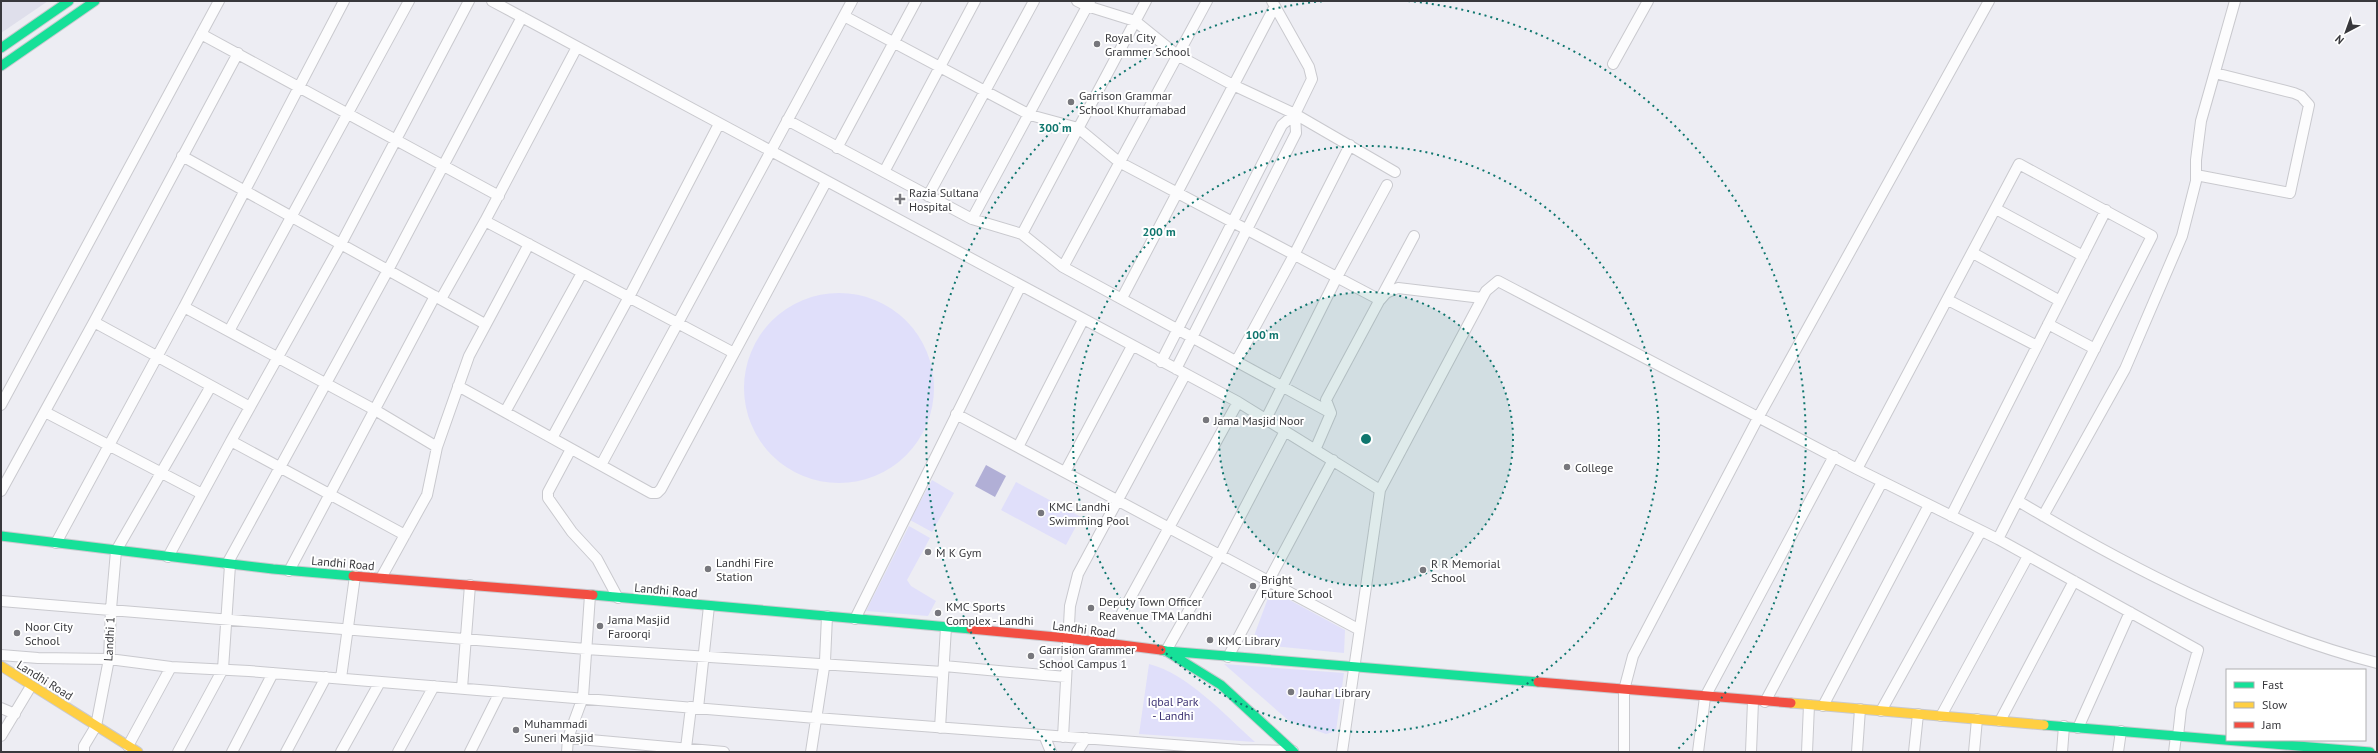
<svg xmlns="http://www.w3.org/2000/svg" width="2378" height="753" viewBox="0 0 2378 753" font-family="'PT Sans',sans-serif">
<rect width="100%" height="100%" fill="#ededf3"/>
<path fill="#dfdfeb" d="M1,1H48L1,33Z"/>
<path fill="#e0dffa" d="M744 388a95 95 0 1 1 190 0a95 95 0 1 1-190 0Z
M932,480L954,493L932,532L910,520Z
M1016,482L1081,517L1066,545L1001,510Z
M909,526L930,538L907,580L911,586L936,601L928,616L866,611Z
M1271,590L1345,630L1344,653L1251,644Z
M1149,664C1188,674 1225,715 1255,742L1139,734Z
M1224,664L1344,673L1336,731L1326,734L1289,721Z"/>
<path fill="#b1afd6" d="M986,465L1006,476L995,497L975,486Z"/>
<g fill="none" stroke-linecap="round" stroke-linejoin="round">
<g stroke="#c9c9ce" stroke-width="12">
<path id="street" d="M492,1L1238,402L1380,490
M1077,1L1087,6L1135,21L1177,55L1233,85L1295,114L1395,172
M844,16L1030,115L1078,128L1119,162L1380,300L1386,293L1398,288L1482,298
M201,34L499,196
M1613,64L1648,1
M787,120L972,219L1022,234L1063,267L1331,413
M837,148L916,1
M182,156L485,324
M884,172L975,1
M2196,175L2290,193L2309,105L2301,96L2294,93L2215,73
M928,196L1034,1
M1996,209L2083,256
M972,219L1090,1
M485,221L734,353
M1022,234L1146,1
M1973,253L2060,301
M1063,267L1207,1
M1122,298L1275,6
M441,299L485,221L577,47
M1948,300L2037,346
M184,307L344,1
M94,322L250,407
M2048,324L2095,349
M229,331L409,1
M1237,360L1294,255L1350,145
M1161,362L1282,125L1295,114L1312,79L1309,67L1272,1
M1176,369L1296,133L1295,114
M458,386L651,493H657L661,489L826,182
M1,405L219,1
M45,412L202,494
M505,412L582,273
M956,414L1358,629
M1266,419L1337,277L1387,185
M552,438L629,297L719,124
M1018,447L1083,320
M571,449L548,492V498L572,532L597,559L618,598
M1315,450L1331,413L1326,400L1414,236
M601,465L852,1
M1857,469L2019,164L2152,236L1998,539
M1065,472L1132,346
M1,491L94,322L238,53
M2018,501C2130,568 2250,630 2377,663
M1951,516L2106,210
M2043,516L2125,369L2182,236L2196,181V160L2201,121L2235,1
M405,535L231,441L341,244L469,1
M56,543L184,307L375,410L437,447
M168,557L231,441
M227,564L388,270L522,17
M289,571L435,296
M381,578L427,495L437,447L469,356L529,244
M1,601L586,649L943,672
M1122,613L1238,402
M855,619L1020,287
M1166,651L1220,555L1285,431
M1,655L38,658L109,659L171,667L249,671L816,718L1240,750L1293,751
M1228,657L1333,460
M944,666L1066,677
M341,678L355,576
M462,688L470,585
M1765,702L1882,482
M1823,706L1929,505
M1,708L15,714
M698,708L709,606
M1881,711L1981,531
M1941,716L2028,556
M2000,721L2074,581
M940,728L946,627
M2078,728L2130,612
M1044,735L1051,752
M1,736L31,686
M1063,737L1070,606L1078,574L1185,375
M568,738L724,752
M128,746L171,667
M686,748L691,707
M84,752V746L96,726L109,659L111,609L116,551L211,386
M178,752L223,669L230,565
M232,752L273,673
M286,752L326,677
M341,752L380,682
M398,752L434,686
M470,752L500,692
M567,752L568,738L583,697L590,595
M811,752L825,661L827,616
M1077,752L1086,738
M1342,752L1380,490L1486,291L1498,281L1857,469L1998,539L2198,650L2181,709L2178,736
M1624,752V690L1633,656L1759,416L1989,1
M1698,752L1705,697L1834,456
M1751,752L1753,701
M1807,752L1809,705
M1857,752L1860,709
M1914,752L1918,714
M1974,752L1977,719
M2062,752L2064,726
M2118,752L2121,731
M2174,752L2176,736"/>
</g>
<g stroke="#c9c9ce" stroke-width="11">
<path id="fast" d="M1,48L69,1
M1,66L95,1
M1,536L273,569L353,576
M593,595L971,629
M1161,650L1166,651L1221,685L1294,752
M1166,651L1538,682
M2044,725L2370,752"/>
</g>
<g stroke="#c9c9ce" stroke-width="11">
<path id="slow" d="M1,666L138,752
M1791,703L2044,725"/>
</g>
<g stroke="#c9c9ce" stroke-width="11">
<path id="jam" d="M353,576L593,595
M971,629L1067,638L1161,650
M1538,682L1791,703"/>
</g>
<use href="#street" stroke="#fcfcfd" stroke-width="10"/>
<use href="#fast" stroke="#16e098" stroke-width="9"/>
<use href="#slow" stroke="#ffcf43" stroke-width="9"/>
<use href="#jam" stroke="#f24e42" stroke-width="9"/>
</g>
<circle cx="1366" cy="439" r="147" fill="#0f766e" fill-opacity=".12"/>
<g fill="none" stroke="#0f766e" stroke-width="2" stroke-dasharray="2 4">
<circle cx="1366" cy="439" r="147"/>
<circle cx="1366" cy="439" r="293"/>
<path d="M1055 750A440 440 0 0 1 1324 1M1408 1A440 440 0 0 1 1677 750"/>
</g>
<g fill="#77777c" stroke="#fff" stroke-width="1.5">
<circle cx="1097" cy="44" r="4"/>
<circle cx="1071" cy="102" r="4"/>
<path d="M898 193h4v4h4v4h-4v4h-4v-4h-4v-4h4z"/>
<circle cx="1206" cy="420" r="4"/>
<circle cx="1567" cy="467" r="4"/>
<circle cx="1041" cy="513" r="4"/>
<circle cx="928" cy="552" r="4"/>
<circle cx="708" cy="569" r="4"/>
<circle cx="1423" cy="570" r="4"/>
<circle cx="1253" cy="586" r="4"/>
<circle cx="1091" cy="608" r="4"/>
<circle cx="938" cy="613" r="4"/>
<circle cx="600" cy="626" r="4"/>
<circle cx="17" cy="633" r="4"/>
<circle cx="1210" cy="640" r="4"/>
<circle cx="1031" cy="656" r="4"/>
<circle cx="1291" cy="692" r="4"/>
<circle cx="516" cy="730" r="4"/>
</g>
<g text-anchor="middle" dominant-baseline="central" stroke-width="4" stroke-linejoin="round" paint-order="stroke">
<g font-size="12" fill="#38383c" stroke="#fff" text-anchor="start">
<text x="1105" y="37">Royal City<tspan x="1105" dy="14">Grammer School</tspan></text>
<text x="1079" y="95">Garrison Grammar<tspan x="1079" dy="14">School Khurramabad</tspan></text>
<text x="909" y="192">Razia Sultana<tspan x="909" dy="14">Hospital</tspan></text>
<text x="1214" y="420">Jama Masjid Noor</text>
<text x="1575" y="467">College</text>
<text x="1049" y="506">KMC Landhi<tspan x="1049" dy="14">Swimming Pool</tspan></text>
<text x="936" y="552">M K Gym</text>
<text x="716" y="562">Landhi Fire<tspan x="716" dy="14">Station</tspan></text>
<text x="1431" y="563">R R Memorial<tspan x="1431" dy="14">School</tspan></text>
<text x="1261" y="579">Bright<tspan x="1261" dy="14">Future School</tspan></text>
<text x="1099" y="601">Deputy Town Officer<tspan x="1099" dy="14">Reavenue TMA Landhi</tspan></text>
<text x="946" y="606">KMC Sports<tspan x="946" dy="14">Complex - Landhi</tspan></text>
<text x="608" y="619">Jama Masjid<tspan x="608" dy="14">Faroorqi</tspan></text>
<text x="25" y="626">Noor City<tspan x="25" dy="14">School</tspan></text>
<text x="1218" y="640">KMC Library</text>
<text x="1039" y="649">Garrision Grammer<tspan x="1039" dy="14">School Campus 1</tspan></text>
<text x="1299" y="692">Jauhar Library</text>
<text x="524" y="723">Muhammadi<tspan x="524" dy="14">Suneri Masjid</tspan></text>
</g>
<g font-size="12" fill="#38383c" stroke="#fff">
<text transform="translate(343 563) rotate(5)">Landhi Road</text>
<text transform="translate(666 590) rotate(5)">Landhi Road</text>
<text transform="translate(1084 629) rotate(7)">Landhi Road</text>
<text transform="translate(109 639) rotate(-87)">Landhi 1</text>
<text transform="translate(45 680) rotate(32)">Landhi Road</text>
</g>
<g font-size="12" fill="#3e3475" stroke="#fff">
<text x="1173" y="701">Iqbal Park<tspan x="1173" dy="14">- Landhi</tspan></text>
</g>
</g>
<circle cx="1366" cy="439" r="6" fill="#0f766e" stroke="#fff" stroke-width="2"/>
<g font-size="12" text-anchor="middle" font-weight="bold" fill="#0f766e" stroke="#fff" stroke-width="4" stroke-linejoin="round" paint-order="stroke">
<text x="1055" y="132">300 m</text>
<text x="1159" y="236">200 m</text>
<text x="1262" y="339">100 m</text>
</g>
<rect width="2378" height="753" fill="none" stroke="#38383c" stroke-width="4"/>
<rect x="2226" y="669" width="140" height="72" fill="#ffffff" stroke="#afafb1"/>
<rect x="2234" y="682" width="20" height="6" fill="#16e098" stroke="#afafb1"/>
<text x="2262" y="689" font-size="12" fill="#38383c">Fast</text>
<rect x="2234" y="702" width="20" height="6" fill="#ffcf43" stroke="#afafb1"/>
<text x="2262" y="709" font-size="12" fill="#38383c">Slow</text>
<rect x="2234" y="722" width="20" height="6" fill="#f24e42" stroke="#afafb1"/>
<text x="2262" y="729" font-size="12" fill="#38383c">Jam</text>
<g transform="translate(2346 32) rotate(221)" stroke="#ffffff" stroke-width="3" paint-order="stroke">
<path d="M0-3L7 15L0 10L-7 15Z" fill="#38383c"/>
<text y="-6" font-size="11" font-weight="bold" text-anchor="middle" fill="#38383c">N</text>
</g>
</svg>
